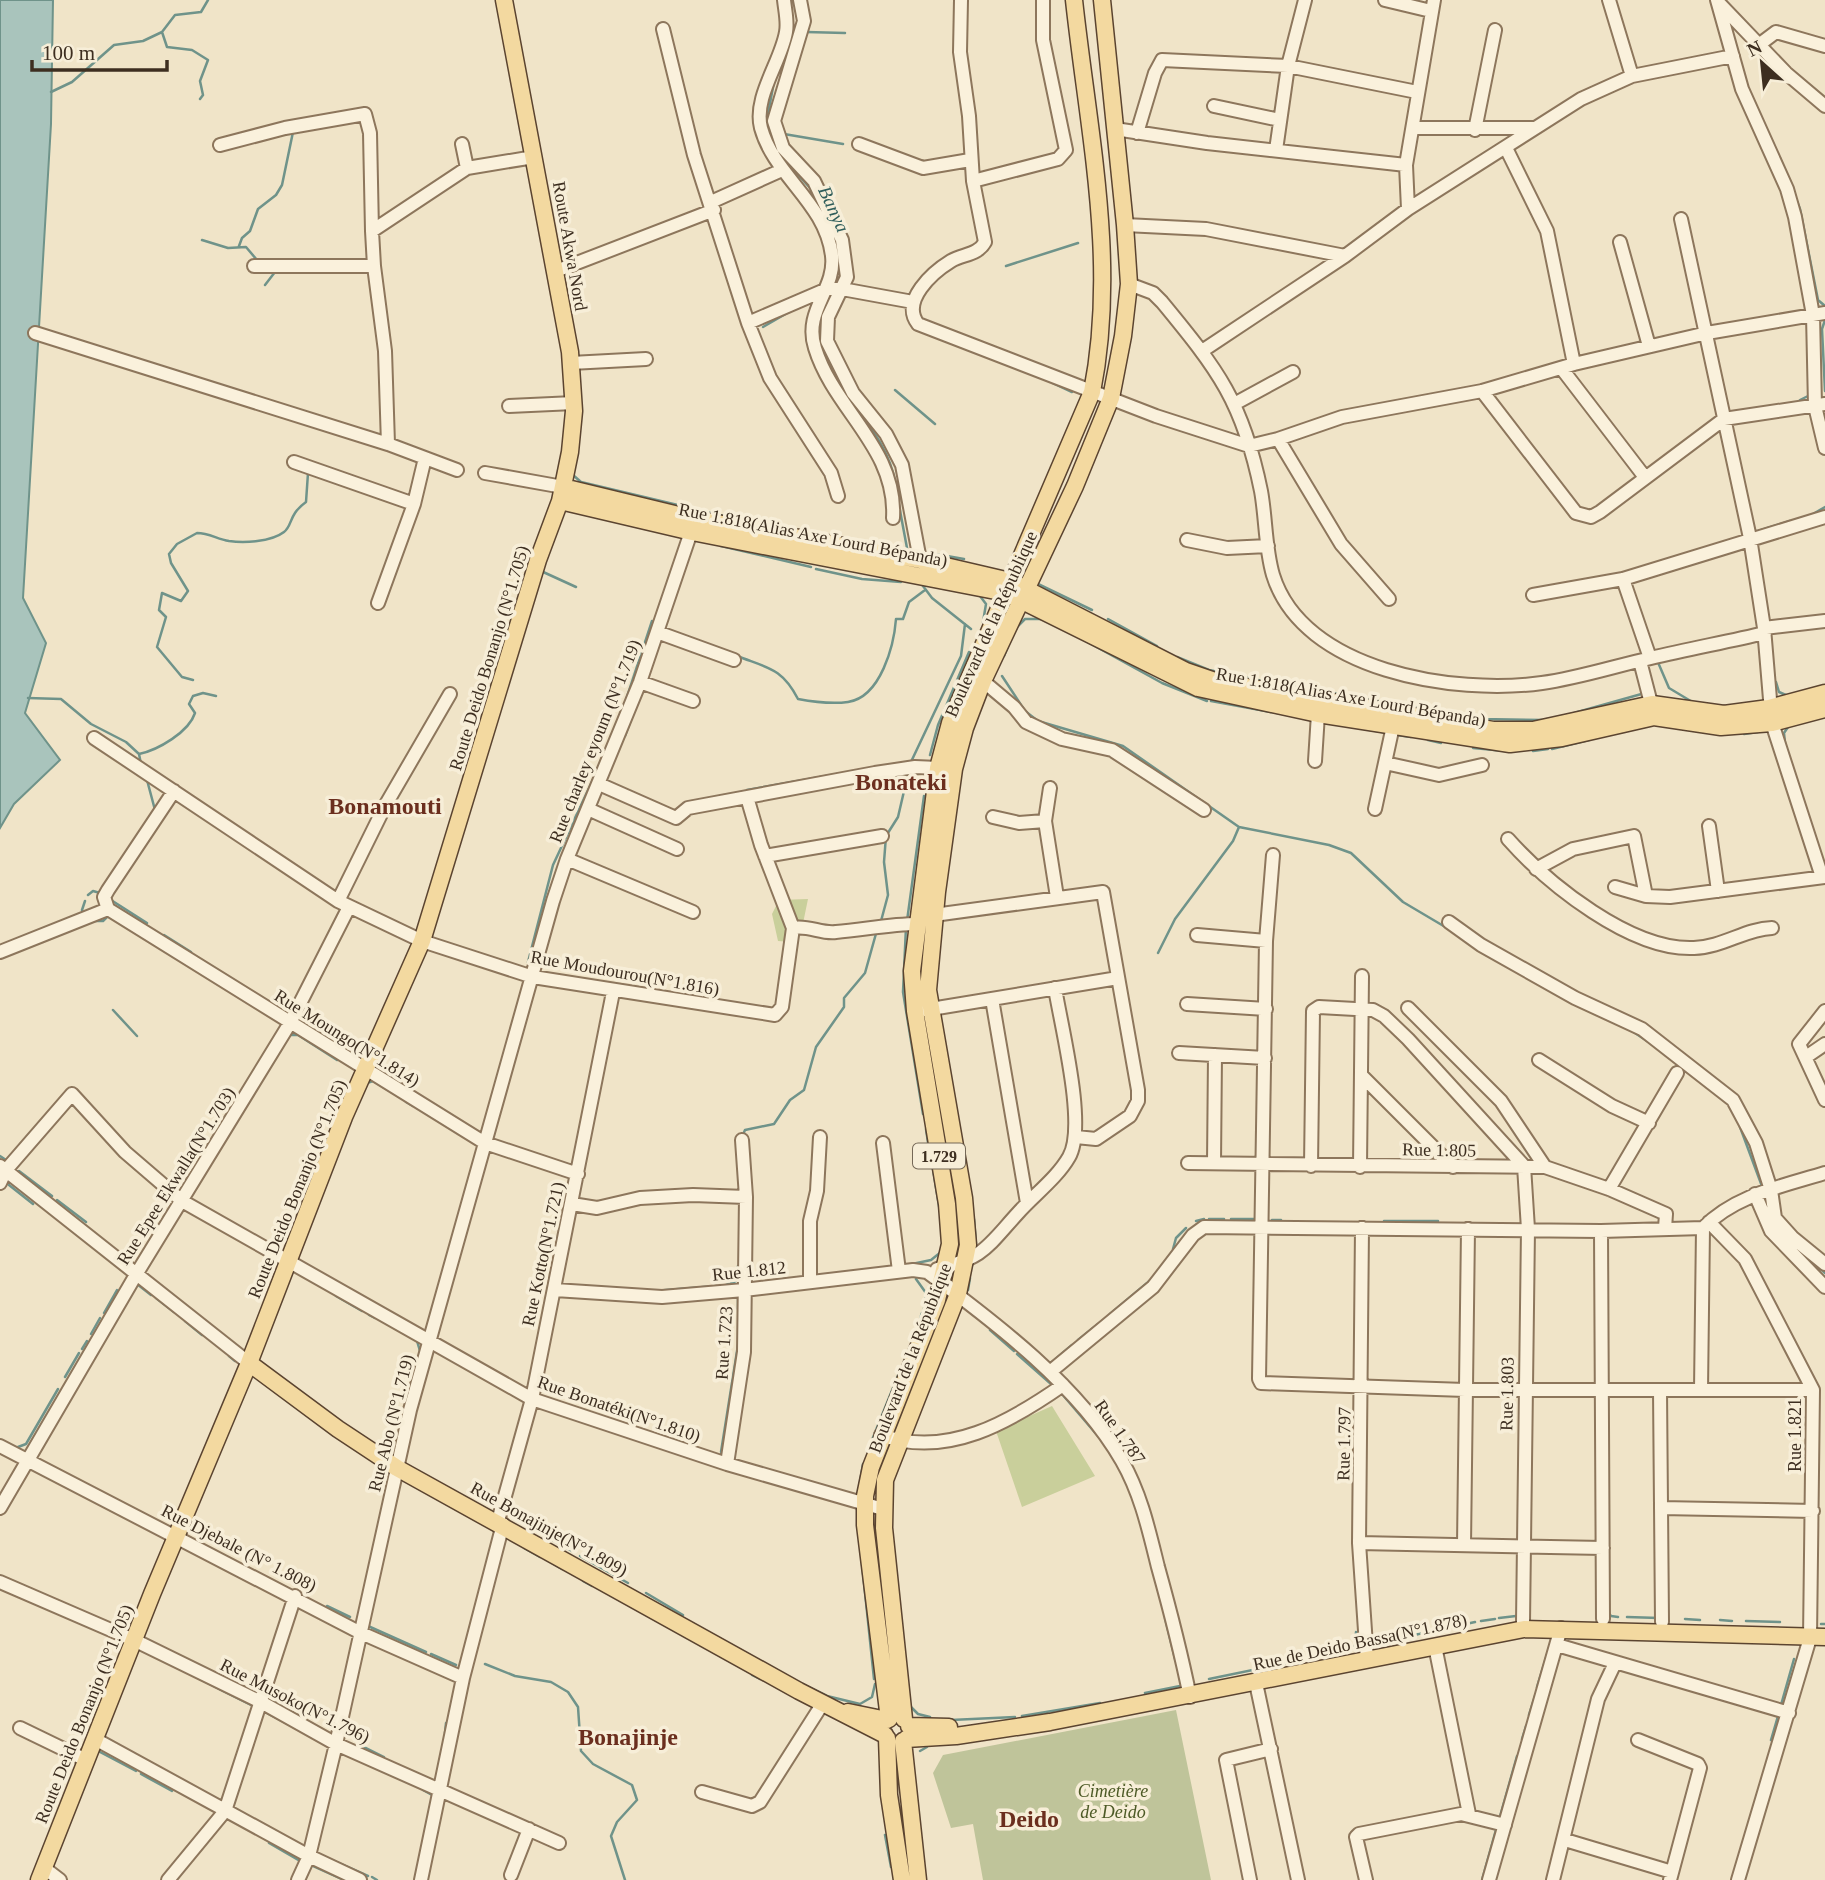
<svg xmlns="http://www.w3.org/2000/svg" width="1825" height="1880" viewBox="0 0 1825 1880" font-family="Georgia,serif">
<rect width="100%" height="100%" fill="#f0e4c8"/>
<path fill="#c9cf9b" d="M808,899L801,933L791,942L778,941L772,914L779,900Z
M1052,1406L1095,1476L1022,1507L996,1431Z"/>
<path fill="#bfc49a" d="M1176,1710L1211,1880H983L973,1824L951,1828L933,1773L943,1755Z"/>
<path fill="#a9c4bc" stroke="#6f938a" stroke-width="2" d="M0,0H53L51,124L23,598L46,643L25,713L60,760L14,804L0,828Z"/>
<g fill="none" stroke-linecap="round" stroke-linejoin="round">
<path stroke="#6f938a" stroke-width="2.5" d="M790,0L792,30
M162,32L167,47L192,50L208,60L200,81L203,95L200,99
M806,32L845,33
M51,92L72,82L114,45L143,41L162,32L175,15L201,12L208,0
M766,124L774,82
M784,134L843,144
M780,155L811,189
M1780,158L1800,209L1818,300L1825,306
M202,240L228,248L246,247L257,260
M239,246L242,238L250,231L258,209L276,195L282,185L293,132
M1006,266L1078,243
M265,285L275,272
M1825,320L1822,329L1825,391
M763,327L789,312
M820,343L841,388
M1053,383L1072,392
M895,390L935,424
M846,396C869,425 890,449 896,486
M1800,400L1810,395
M573,475L581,482L741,520
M898,500L907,548
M1813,514L1825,507
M1758,531L1790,521
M721,546L811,567
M930,553L964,559
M816,569L862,579L901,582
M541,571L576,587
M920,582L932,598L971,629
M1038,584L1092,610
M980,596L986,604L983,622
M1108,619L1157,646
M1017,627L1025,619H1041
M1082,639L1162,683L1207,701
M737,656C768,668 782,668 798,699C814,702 833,704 848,702C881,697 894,645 896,619H903L909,602L925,590
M1004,656L1008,646
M1177,657L1209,670L1254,679
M1657,660L1669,688L1694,703
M1002,676L1025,711L1038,721L1123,746L1239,827L1329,845L1351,853L1403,902L1452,931
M193,680L182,677L157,647L166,617L159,610L162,593L181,601L188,591L171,563L169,554L177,544L197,533C209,533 217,539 229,541C244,543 271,542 284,532C293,525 288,515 306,502L308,473
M1258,680L1480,719L1544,720
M1776,682L1779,692L1788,696
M627,697L652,621
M28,698L61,699L91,724L126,742L139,754L141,764
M1211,701L1293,716
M1574,713L1645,693
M1364,729L1388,733
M1744,734L1758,732
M1397,735L1411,737
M625,736L636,706
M1428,740L1441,743
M1785,743L1784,733L1788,727
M1473,748L1505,751
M1552,749L1589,740
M1533,751L1548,749
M139,754C158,750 189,732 195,713L189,704L193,696L203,693L216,696
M930,755L938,725L969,652
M910,764L961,656L965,624
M147,780L155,810
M747,790L837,774
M88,895L93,891L100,893
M111,900L147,923
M82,910L85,901
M358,917L369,922
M93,921H103L108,916
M881,921L888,895L884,862L886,836L898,817L908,774
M907,921L924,796
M906,927L903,992L923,1114
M164,935L191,952
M1158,953L1175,919L1233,841L1239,827
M528,962L553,865L597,771
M1569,1001L1585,1009
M113,1010L137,1036
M283,1011L293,1002
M1629,1029L1650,1043
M289,1035H298L337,1060
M367,1083L373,1081L401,1098
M406,1102L413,1106
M1740,1127L1763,1189
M926,1129L930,1156
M742,1137L745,1130L774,1124L790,1100L804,1090L816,1047L844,1007V998L865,973L877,930
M0,1156L6,1160
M932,1163L940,1212
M19,1171L52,1196
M9,1185L33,1204
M57,1200L86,1222
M974,1219L976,1244
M1209,1219H1224
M1231,1219H1255
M1272,1220H1281
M1196,1221L1204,1219
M1384,1221H1438
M751,1222V1205
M1173,1249L1176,1238L1186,1228
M1812,1261L1825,1273
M912,1264L931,1260L941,1252
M916,1279L926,1293L924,1309
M137,1284L151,1295
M724,1286L736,1281L738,1266
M968,1290L970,1278
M654,1291L716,1286
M336,1296L362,1311
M156,1298L174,1312
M738,1299V1309
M104,1313L117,1290
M1110,1314L1153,1278
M369,1315L375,1318
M185,1321L202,1335
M387,1324L417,1341L420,1351
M918,1325L922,1313
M990,1330L1014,1351
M91,1334L100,1318
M1078,1340L1098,1324
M82,1349L87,1341
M1017,1354L1051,1384
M229,1356L235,1361
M1046,1363L1052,1362L1072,1345
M65,1377L79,1353
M1062,1394L1103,1442
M872,1440L901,1368
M18,1447L26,1444L58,1389
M721,1452L738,1345
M377,1464L383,1471L381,1489
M859,1488L863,1464
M476,1496L496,1507
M506,1513L540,1533
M547,1537L572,1551
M524,1548L540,1557
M861,1554L874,1679
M580,1556L628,1583
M547,1560L562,1569
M583,1581L592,1586
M646,1593L683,1615
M327,1606L350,1617
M1608,1612L1611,1616L1618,1617
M1627,1617L1659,1618
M1165,1618L1175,1659
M1499,1618L1516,1616
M1685,1619L1700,1620
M1720,1620L1732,1621
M1481,1621L1495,1619
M1746,1621L1780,1622
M1821,1624H1825
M368,1626L426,1652
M1430,1632L1475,1622
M1376,1641V1644L1423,1633
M741,1650L750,1655
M1350,1650L1355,1646L1356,1632
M431,1654L456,1665
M1297,1661L1327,1655
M485,1664L515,1676L551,1682L568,1692L578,1707L581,1751L593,1764L632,1785L637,1800L617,1822L611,1836L625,1880
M188,1673L223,1691
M752,1675L760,1679
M1209,1679L1286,1663
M798,1682L827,1696L860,1704L872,1697L875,1684
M1537,1687L1548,1651
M223,1691L255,1707
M1145,1693L1180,1686
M271,1700L286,1709
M1781,1705L1794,1659
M910,1706L918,1714L930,1717
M261,1710L295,1728
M1529,1715L1535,1696
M1022,1716L1100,1703
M951,1720L1015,1717
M445,1733L446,1723
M1522,1739L1526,1726
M1771,1740L1778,1716
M364,1747L384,1757
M920,1751L927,1747
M100,1752L136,1771
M141,1774L172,1791
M423,1790L432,1795
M1499,1820L1517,1756
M885,1835L891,1867
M269,1843L300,1861
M334,1861L368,1876
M372,1877L377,1880
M305,1880L311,1865L344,1880
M1482,1880L1497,1826"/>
<g stroke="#8d765c" stroke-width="16">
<path id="minor" d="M784,0C785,10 788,22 786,32C781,62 753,97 761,128C774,176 826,203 832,256C836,289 803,311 815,348C834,410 897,448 893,518
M800,0L804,21L774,121L783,148L814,181L842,240L847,277L828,317L827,341L853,393L886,434L902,465L920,560
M961,0L960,52L969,116L973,181L1058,159L1066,150L1043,40V0
M1385,0L1431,11
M1609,0L1632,76
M1717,0L1742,89L1787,189L1795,217L1813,315L1815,406L1825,448
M1718,2L1786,73L1825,106
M663,29L694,155L748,323L827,289H842L913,302
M1760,44L1776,32L1825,46
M1214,106L1280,120
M1413,128H1534
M1115,129L1207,143L1406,165L1434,0
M1475,130L1495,30
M1137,133L1155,73L1162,60L1288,66L1417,92
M462,144L467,168
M859,144L923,168L970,160
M220,145L285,128L365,114L370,133L372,231
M1506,148L1547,231L1574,364
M1276,150L1288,66L1305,0
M1406,165L1408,209
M973,181L985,242C978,255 963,254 951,261C933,272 900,301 918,324L1156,416L1249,446L1278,439L1341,544L1389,599
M711,202L782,170
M1681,219L1750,538L1764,628L1772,723L1822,877
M1125,225L1206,229L1345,256
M1620,242L1649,346
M254,266H374L372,231L467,168L534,157
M374,266L385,351L388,444
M556,271L714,210
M1129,284L1153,293L1162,302C1218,370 1243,402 1261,491C1266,518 1265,548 1273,575C1303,672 1455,695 1542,683C1579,678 1615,666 1651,658C1688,649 1727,642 1765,633
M748,323L770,378L831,473L838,496
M35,333L388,444L457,470
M1202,351L1345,256L1408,209L1581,99L1632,76L1733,56
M571,363L646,359
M1562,369L1644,476
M1482,391L1576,513L1591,517L1600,512L1724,419L1825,404
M1236,403L1293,372
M509,406L574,403
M1278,439L1342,417L1482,391L1574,364L1707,333L1825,313
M294,462L414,504
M485,473L563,487
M1187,540L1227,548L1268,546
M1623,579L1650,658
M1533,595L1623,579L1825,517
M378,603L414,504L425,458
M1764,628L1825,621
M657,632L734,660
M1640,661L1653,711
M983,681L1014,707L1026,722L1062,739L1112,750L1204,810
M640,682L693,701
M94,738L338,901L422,941L533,977L775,1015L782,1007L793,928
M1315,761L1318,714
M1385,763L1439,775L1482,765
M599,784L676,818L688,808L875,773L915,767L938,768
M1050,788L1045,821L1057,897
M747,797L761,845L793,928
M588,809L677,849
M1375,809L1393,726
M993,817L1019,823L1045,821
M1709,826L1718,891
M1508,839C1548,884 1631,951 1694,948C1723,947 1745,929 1772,928
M1273,855L1266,941L1259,1379L1261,1383L1465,1390H1813
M765,856L882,836
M567,859L693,912
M1536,869L1573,849L1634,836L1646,896
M1615,887L1646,896L1670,897L1825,877
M338,901L385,806L450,694
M108,909L485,1143L578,1174
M108,909L104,897L108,890L174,791
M934,915L1103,892L1138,1090V1101L1130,1116L1096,1139L1076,1137
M1449,922L1481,945L1575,998L1642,1029L1733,1100L1756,1143L1771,1190L1775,1218L1793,1238L1825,1264
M793,928C809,925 821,934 836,932C863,930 889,924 918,924
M1197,935L1266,941
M0,952L108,909
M992,999L1027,1203
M1187,1004L1266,1009
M1408,1008L1501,1101L1545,1167
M925,1010L1118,978
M1825,1011L1799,1044L1825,1100
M1179,1053L1265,1058
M1806,1057L1825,1044
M1539,1060L1612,1106L1649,1123
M1361,1075L1453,1167
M883,1143L899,1271
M1188,1163L1545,1167L1609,1189L1666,1214L1665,1228
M1214,1163L1215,1055
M0,1166L249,1363
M1311,1166L1313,1011L1319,1007L1373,1010L1384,1016L1408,1039L1524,1166L1528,1229L1523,1622
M1360,1167L1362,976
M0,1183L6,1170L72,1094L125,1152L182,1201L532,1399L727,1464L883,1509
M1609,1189L1677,1073
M1755,1194L1771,1231L1825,1287
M572,1204L597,1208L640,1198L693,1195L746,1197
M1709,1222L1745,1259L1813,1390L1810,1638L1738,1880
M1362,1228L1359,1543L1367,1660
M1601,1231L1603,1619
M937,1269C984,1258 987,1247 1018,1213C1034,1195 1057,1178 1069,1157C1087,1126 1061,1026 1055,988
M810,1282V1221L817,1191L820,1137
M555,1290L662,1297L744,1290L913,1270L927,1272C996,1323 1079,1386 1122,1461C1141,1494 1149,1531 1158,1567C1170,1610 1181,1653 1190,1697
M1050,1372L1153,1287L1193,1235L1204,1227L1601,1231L1703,1228
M1660,1390L1662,1622
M1701,1390L1703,1228C1735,1195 1783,1186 1825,1173
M881,1435C947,1459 1010,1422 1063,1385
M0,1446L359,1632L463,1678
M727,1464L744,1352L746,1197L742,1140
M0,1508L137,1273L290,1023L349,907
M1661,1508L1813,1511
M498,1521L532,1399L613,992
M1359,1543L1603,1548
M1464,1545L1468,1229
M0,1582L134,1640L261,1702L336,1744L559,1843
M1557,1645L1789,1713
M1435,1646L1469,1814
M1256,1683L1298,1880
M20,1728L86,1760
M95,1739L309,1856L360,1880
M1638,1740L1698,1764L1700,1768L1670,1880
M702,1792L752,1806L760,1802L823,1703
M1565,1840L1672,1872
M43,1867L60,1880
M511,1875L529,1829
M168,1880L225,1811L295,1596
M298,1880L309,1856L336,1744L410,1410L553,901L567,859L640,682L694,523
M421,1880L463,1678L503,1524
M1250,1880L1226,1760L1271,1749
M1366,1880L1356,1837L1359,1834L1461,1814L1505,1825
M1489,1880L1561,1628
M1553,1880L1598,1699L1615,1663"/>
</g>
<g stroke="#5b4430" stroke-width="19">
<path id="major" d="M563,487L695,519L920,560L1010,581L1186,671L1218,682L1493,730H1533L1652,704L1724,714L1769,708L1825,693
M560,501L692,532L1006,593L1198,688L1318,714L1510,744L1562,738L1654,717L1721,727L1772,723L1825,709
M249,1363L338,1429L397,1468L799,1691L885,1735
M848,1712L887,1720
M889,1719L865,1525V1496L871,1467L937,1300L950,1244L947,1204L915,1011L912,971L938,768L950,723L1092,392C1118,262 1088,130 1074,0
M904,1719L884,1528L885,1480L958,1294L968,1245L964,1198L928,990L937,892L954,769L965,728L983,681L1075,486L1111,398L1123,336L1129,284L1125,225L1102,0
M909,1726L949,1727
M887,1738L889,1795L902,1880
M906,1739L956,1736L1050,1722L1524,1629L1825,1637
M903,1741L918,1880
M39,1880L152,1594L249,1363L344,1117L422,941L538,560L560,501L570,452L574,411L570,352L504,0"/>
</g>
<use href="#minor" stroke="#faf1dc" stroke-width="12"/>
<use href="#major" stroke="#f3d9a0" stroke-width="16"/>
</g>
<g text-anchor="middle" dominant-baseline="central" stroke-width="7" stroke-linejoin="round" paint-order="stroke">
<rect fill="#f7eed8" stroke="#756857" stroke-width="2" x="913" y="1143.5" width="52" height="25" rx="5"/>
<g font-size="16" font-weight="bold" fill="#3d2e20">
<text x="939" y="1156">1.729</text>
</g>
<g font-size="18" fill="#3d2e20" stroke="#f7eed8">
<text transform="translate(570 246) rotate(80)">Route Akwa Nord</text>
<text transform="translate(813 535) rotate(11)">Rue 1.818(Alias Axe Lourd Bépanda)</text>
<text transform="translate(991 624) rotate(-66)">Boulevard de la République</text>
<text transform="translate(489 658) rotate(-73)">Route Deido Bonanjo (N°1.705)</text>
<text transform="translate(1351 697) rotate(10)">Rue 1.818(Alias Axe Lourd Bépanda)</text>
<text transform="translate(595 741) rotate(-68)">Rue charley eyoum (N°1.719)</text>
<text transform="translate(625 973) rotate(10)">Rue Moudourou(N°1.816)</text>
<text transform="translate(347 1038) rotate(32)">Rue Moungo(N°1.814)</text>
<text transform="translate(1439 1150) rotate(1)">Rue 1.805</text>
<text transform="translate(176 1176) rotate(-58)">Rue Epee Ekwalla(N°1.703)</text>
<text transform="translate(297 1189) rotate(-68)">Route Deido Bonanjo (N°1.705)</text>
<text transform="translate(543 1254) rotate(-78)">Rue Kotto(N°1.721)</text>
<text transform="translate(749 1271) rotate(-6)">Rue 1.812</text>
<text transform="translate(724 1343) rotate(-86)">Rue 1.723</text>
<text transform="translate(910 1358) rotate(-69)">Boulevard de la République</text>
<text transform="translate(1507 1394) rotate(-89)">Rue 1.803</text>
<text transform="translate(619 1409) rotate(19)">Rue Bonatéki(N°1.810)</text>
<text transform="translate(391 1423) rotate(-76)">Rue Abo (N°1.719)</text>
<text transform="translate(1120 1432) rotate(55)">Rue 1.787</text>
<text transform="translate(1795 1435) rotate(-90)">Rue 1.821</text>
<text transform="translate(1344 1444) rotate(-89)">Rue 1.797</text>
<text transform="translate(549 1529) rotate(29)">Rue Bonajinje(N°1.809)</text>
<text transform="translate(239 1548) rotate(27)">Rue Djebale (N° 1.808)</text>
<text transform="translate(1360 1642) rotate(-12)">Rue de Deido Bassa(N°1.878)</text>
<text transform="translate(295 1701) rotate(27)">Rue Musoko(N°1.796)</text>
<text transform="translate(84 1714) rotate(-68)">Route Deido Bonanjo (N°1.705)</text>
</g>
<g font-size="18" font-style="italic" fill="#4d5a26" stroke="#f7eed8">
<text x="1113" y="1791">Cimetière<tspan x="1113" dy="21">de Deido</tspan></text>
</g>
<g font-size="19" font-style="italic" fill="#2f5d5a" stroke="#f7eed8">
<text transform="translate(834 209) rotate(65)">Banya</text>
</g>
<g font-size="24" font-weight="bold" fill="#6b2e1e" stroke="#f7eed8">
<text x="901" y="782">Bonateki</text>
<text x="385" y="806">Bonamouti</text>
<text x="628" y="1737">Bonajinje</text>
<text x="1029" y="1819">Deido</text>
</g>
</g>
<g transform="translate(1762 63) rotate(333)" stroke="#f7eed8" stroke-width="5" paint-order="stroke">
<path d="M0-5L12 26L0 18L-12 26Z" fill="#3d2e20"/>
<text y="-10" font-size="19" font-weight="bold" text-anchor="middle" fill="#3d2e20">N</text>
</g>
<path d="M32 60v10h135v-10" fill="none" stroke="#3d2e20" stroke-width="3.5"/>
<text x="42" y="60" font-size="21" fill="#3d2e20" stroke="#f7eed8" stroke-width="5" paint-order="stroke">100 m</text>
</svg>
